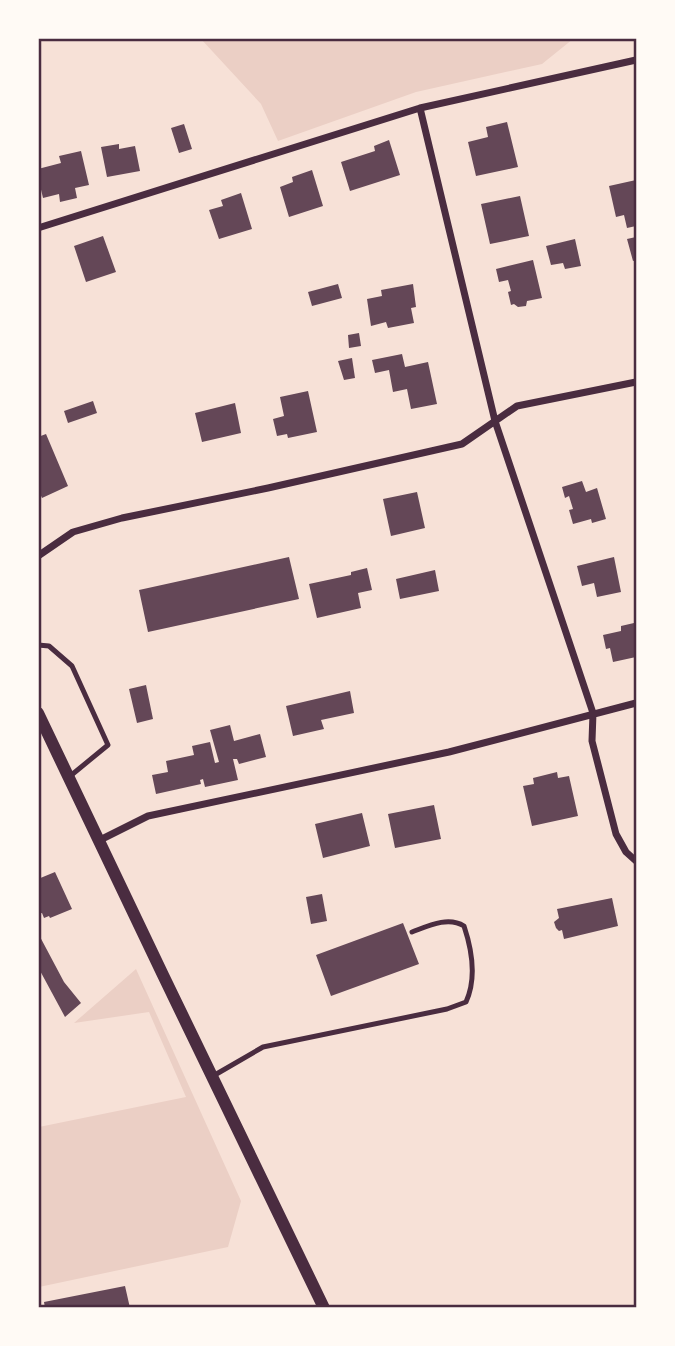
<svg xmlns="http://www.w3.org/2000/svg" width="675" height="1346" viewBox="0 0 675 1346" font-family="Helvetica,sans-serif">
<rect width="100%" height="100%" fill="#f7e1d7"/>
<path fill="#ebcfc5" d="M201,39H573L542,64L416,92L278,141L261,104Z
M136,969L241,1201L228,1247L39,1287V1127L186,1097L149,1012L74,1023Z"/>
<path fill="#644757" d="M507,122L518,167L476,176L468,142L488,137L486,127Z
M184,124L192,149L179,153L171,128Z
M389,140L400,175L350,191L341,162L375,151L374,146Z
M119,144V149L135,146L140,171L107,177L101,147Z
M81,151L89,185L75,188L77,198L60,202L59,194L43,198L38,177V169L61,163L59,156Z
M312,170L323,206L289,217L280,187L293,182L292,177Z
M636,180V226L627,228L624,215L616,217L609,186Z
M241,193L252,229L219,239L209,210L223,206L221,200Z
M520,196L529,236L490,244L481,204Z
M103,236L116,272L86,282L74,246Z
M636,237V260L633,261L627,239Z
M575,239L581,266L565,269L563,263L551,265L546,246Z
M533,260L542,298L527,301L526,306L518,307L514,304L511,305L508,292L511,291L508,280L499,282L496,269Z
M338,284L342,298L312,306L308,292Z
M413,284L416,307L411,308L414,323L388,328L386,322L371,326L367,299L382,296L381,290Z
M359,333L361,346L349,348L348,335Z
M402,354L405,367L428,362L437,404L411,409L407,389L393,392L389,370L375,373L372,360Z
M352,358L355,378L344,380L338,361Z
M308,391L317,432L288,438L287,434L277,436L273,419L284,416L280,397Z
M93,401L97,413L68,423L64,411Z
M235,403L241,433L202,442L195,413Z
M46,434L68,486L42,498L38,489V437Z
M582,481L586,492L597,488L606,519L592,523L591,519L573,524L569,510L573,509L569,496L565,498L562,487Z
M417,492L425,528L391,536L383,499Z
M289,557L299,599L148,632L139,590Z
M614,557L621,592L597,597L594,583L582,586L577,566Z
M367,568L372,590L358,593L361,608L317,618L309,584L351,575V572Z
M435,570L439,591L400,599L396,579Z
M634,623L636,633V657L613,662L610,648L606,649L603,635L621,631V626Z
M146,685L153,719L137,723L129,689Z
M350,691L354,713L321,720L324,729L293,736L286,706Z
M230,725L234,741L260,734L266,757L239,764L237,759H233L238,780L205,787L203,779L200,780L201,784L156,794L152,775L168,772L166,761L194,755L192,746L210,742L215,763L219,762L210,730Z
M557,772L558,778L569,776L578,816L532,826L523,786L534,784L533,778Z
M434,805L441,839L395,848L388,814Z
M362,813L370,846L323,858L315,824Z
M55,872L72,909L50,918L49,916L44,918L42,913L38,914V879Z
M322,894L327,921L311,924L306,897Z
M612,898L618,926L564,939L562,930L559,931L556,928L554,922L559,918L557,909Z
M403,923L419,964L331,996L316,955Z
M38,933L64,982L81,1003L65,1017L38,967Z
M125,1286L130,1308H45L44,1302Z"/>
<g fill="none" stroke-linecap="round" stroke-linejoin="round">
<path stroke="#4a2c40" stroke-width="5" d="M38,645L49,646L72,666L108,745L69,777
M213,1076L263,1047L447,1009L466,1002C477,978 472,950 464,926C448,916 428,926 412,932"/>
<path stroke="#4a2c40" stroke-width="7" d="M420,108L495,421L593,713L592,741L616,834L626,852L636,861
M38,228L420,108L636,60
M38,556L73,532L122,518L268,488L462,444L517,406L636,382
M100,840L148,816L449,752L636,703"/>
<path stroke="#4a2c40" stroke-width="12" d="M38,713L163,975L324,1308"/>
</g>
<rect width="675" height="1346" fill="none" stroke="#fffaf5" stroke-width="80"/>
<rect x="40" y="40" width="595" height="1266" fill="none" stroke="#4a2c40" stroke-width="2.5"/>
</svg>
